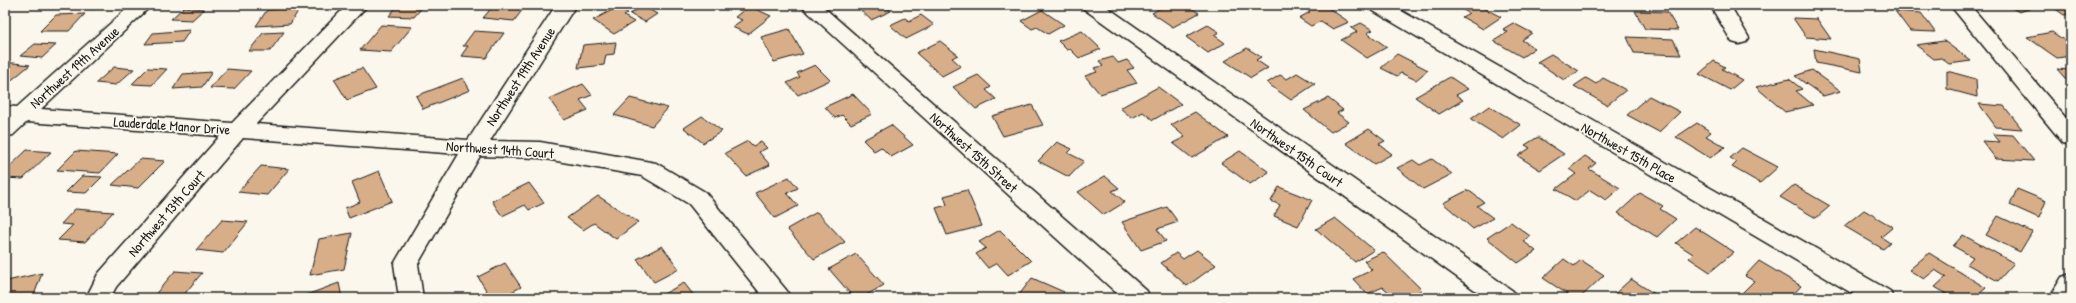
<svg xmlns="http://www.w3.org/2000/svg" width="2076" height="303" viewBox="0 0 2076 303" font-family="'Patrick Hand',sans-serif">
<rect width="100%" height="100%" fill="#fbf7ec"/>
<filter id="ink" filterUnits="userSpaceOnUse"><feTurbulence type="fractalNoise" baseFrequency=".025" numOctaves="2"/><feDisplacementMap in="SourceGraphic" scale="8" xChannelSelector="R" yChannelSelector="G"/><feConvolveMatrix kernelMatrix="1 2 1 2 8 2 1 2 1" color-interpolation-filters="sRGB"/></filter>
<g filter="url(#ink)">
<path fill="#d8ae89" stroke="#1c1c1c" d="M77,5H98L94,9L74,8Z
M398,5H432H424L414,17L389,16Z
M494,5H526L514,21L483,18Z
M855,5H884L891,11L871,20Z
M1166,5L1171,9L1178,5H1187L1199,13L1173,27L1152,13Z
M1311,5H1324L1349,22L1333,29L1321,21L1311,26L1299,18L1310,12L1305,8Z
M1471,5H1478L1501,17L1483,29L1462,17L1469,13L1463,10Z
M2007,5H2030L2035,7L2019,12Z
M2050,5H2071V14L2064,15Z
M643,6L657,14L645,22L630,14Z
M749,6L771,16L748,34L732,27L742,20L735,17Z
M184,7L204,9L192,20L171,19Z
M618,7L628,13L624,16L634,22L614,34L593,20Z
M300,8L290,24L256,26L267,10Z
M1042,10L1064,25L1048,34L1037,27L1032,29L1021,21Z
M1635,11L1667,12L1678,30L1645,29Z
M1895,11L1921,13L1935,32L1910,31Z
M85,14L69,31H40L56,15Z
M921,15L934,25L906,39L890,25L905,18L909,21Z
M1793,18L1817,19L1831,39L1806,37Z
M1361,23L1373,30L1367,33L1387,47L1367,58L1341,40L1357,32L1351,28Z
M1513,23L1532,33L1522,40L1535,48L1522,57L1494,41L1508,32L1503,29Z
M381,25L412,27L391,52L360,50Z
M1208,25L1219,32L1214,35L1225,43L1208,53L1186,37Z
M789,29L803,54L774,62L761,37Z
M190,30L182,42L145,44L153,33Z
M474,31L504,33L486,58L461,56L468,46H463Z
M1082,31L1101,49L1079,58L1070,49L1067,50L1058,41Z
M284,32L270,51H249L263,33Z
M2052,32L2071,45V56L2057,58L2027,37Z
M1627,37L1673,39L1681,55L1634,53Z
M940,41L958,55L952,58L961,66L942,76L916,53Z
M1944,41L1971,61L1949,64L1941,58L1934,59L1916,45Z
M616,42L614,54L606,55L604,65L578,68L583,45Z
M35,44L56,45L42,58L20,56Z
M1247,48L1261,57L1256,60L1268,68L1251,78L1225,61Z
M1814,49L1860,59L1862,72L1816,63Z
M1397,54L1428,70L1416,80L1401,73L1397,76L1381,68Z
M1551,54L1579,71L1564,80L1537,62Z
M1113,57L1118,63L1127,60L1134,68L1127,70L1137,83L1100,94L1085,76L1097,72L1094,68L1103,66L1099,61Z
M1714,61L1725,67L1722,69L1742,80L1730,90L1699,74Z
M5,62L30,65L8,83L5,82Z
M815,65L830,80L798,95L787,83L800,77L797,73Z
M114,67L134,69L116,85L96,83Z
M148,68L167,69L152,85L132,84Z
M362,68L376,89L347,100L334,79Z
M227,69L251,71L234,89L210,88Z
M2057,69L2071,70V85Z
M1812,70L1841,91L1823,96L1795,76Z
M1947,71L1976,79L1977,97L1947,89Z
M212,72L202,87L173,89L183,74Z
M1297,73L1315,84L1291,100L1267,83L1280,75L1287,79Z
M978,75L991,87L986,90L996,99L976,109L953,87Z
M1450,77L1468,89L1456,95L1463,100L1439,114L1415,97Z
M463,78L470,90L423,109L416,96Z
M1586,78L1596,84L1603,78L1626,90L1607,105L1574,86Z
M1789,79L1802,89L1796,91L1813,105L1785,112L1756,87Z
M583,84L592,95L580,100L588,110L564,120L549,99Z
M1158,87L1181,104L1153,120L1143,112L1132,118L1120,108Z
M853,94L872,114L851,124L842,115L835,118L825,107Z
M1649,96L1680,112L1659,132L1627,115Z
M630,98L668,108L652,126L614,115Z
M1328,98L1343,110L1337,113L1349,122L1331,132L1304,110Z
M1979,104L2004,106L2022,129L1996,127Z
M1032,105L1043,125L1003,136L992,116Z
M1489,106L1521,125L1503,139L1471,119Z
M1195,112L1228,137L1192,158L1173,143L1185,137L1171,125Z
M702,116L722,131L703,143L684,128Z
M1697,123L1711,132L1706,136L1725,147L1710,158L1676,137Z
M891,125L913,145L891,157L881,147L874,151L863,140Z
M1369,129L1385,141L1379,144L1392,154L1374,164L1346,143Z
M1993,134L2013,135L2034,161L1996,159L1982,141L2000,142Z
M1538,137L1564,154L1540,170L1518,156L1530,148L1525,145Z
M748,141L753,146L761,142L767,148L759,152L770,165L746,176L725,153Z
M1057,142L1072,149L1068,153L1084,161L1069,177L1038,161Z
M1742,148L1778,167L1760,183L1732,167L1737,162L1730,158Z
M27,150L51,152L23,179L5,178V171Z
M76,151L118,154L100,173L57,170Z
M1240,151L1269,172L1250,184L1221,163Z
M1585,156L1596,163L1589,169L1620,188L1606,200L1590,190L1576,201L1556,189L1576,174L1569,169Z
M140,159L165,161L138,188L112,185Z
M1432,159L1452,174L1423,189L1397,168L1413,160L1420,165Z
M261,166L289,169L267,195L238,192Z
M379,171L392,201L349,218L345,208L360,202L352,182Z
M82,176L102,177L86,193L66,192Z
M1105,176L1119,188L1112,191L1125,202L1104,215L1078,192Z
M789,177L798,188L787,193L798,206L775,218L755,193Z
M529,183L544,203L529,210L525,205L502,216L492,201Z
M1794,185L1830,206L1816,218L1780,197Z
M1279,187L1312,200L1298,226L1274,216L1280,205L1271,201Z
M2017,189L2046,201L2039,218L2010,205Z
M967,190L982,226L947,235L936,208L947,205L944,196Z
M1468,190L1484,202L1477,206L1493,218L1473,229L1443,203Z
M1640,193L1663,206L1660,209L1676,219L1657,237L1618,213Z
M598,196L638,222L616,239L594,223L583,230L567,218Z
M1167,207L1178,222L1157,229L1166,241L1141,250L1122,222Z
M75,209L113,212L85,242L58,240L73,225L61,224Z
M1864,210L1893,227L1881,237L1890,243L1883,249L1844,226Z
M817,212L845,242L814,259L787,229Z
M1998,216L2032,232L2020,252L1986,235Z
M1335,218L1374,250L1355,262L1316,229Z
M222,220L248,222L223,253L196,250Z
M1511,222L1530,236L1523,241L1536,251L1518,263L1487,238Z
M1695,227L1734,252L1710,272L1689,258L1693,254L1676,243Z
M1000,230L1031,261L1008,275L997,263L988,268L976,254L986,248L979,242Z
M352,233L344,269L310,275L319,239Z
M1963,235L2014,263L1998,281L1967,264L1973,257L1953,246Z
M662,246L679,269L654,282L637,259Z
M1197,250L1216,265L1187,286L1161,263L1176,253L1183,259Z
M1383,252L1422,290L1407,298H1395L1383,287L1367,294L1353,279L1372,270L1364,261Z
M1929,253L1986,288L1975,298H1953L1935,287L1946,277L1935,270L1924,279L1909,270Z
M856,254L884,285L861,298H854L829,269Z
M1564,259L1574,266L1581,260L1604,275L1580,298H1573L1543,278Z
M1759,261L1801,286L1790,298H1746L1740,295L1754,281L1745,276Z
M505,263L521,287L500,298H491L478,277Z
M175,271L202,273L181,298H152Z
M42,273L33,298H5L7,281Z
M1032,278L1064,292L1060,298H1027L1019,295Z
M1631,279L1653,293L1649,298H1610Z
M339,283L342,298H298Z
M684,283L696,298H656Z
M1240,292L1247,298H1231Z"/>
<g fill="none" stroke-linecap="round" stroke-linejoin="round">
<g stroke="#1c1c1c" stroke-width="3">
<path id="minor" d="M131,5H152L41,109L232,123L347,5H368L256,124L468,140L556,5H576L490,141L540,142L656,163L705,192L787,291L790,298H764L689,204L642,176L540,158L480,156L418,264L423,298H399L394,264L459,154L243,138L116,287L110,298H86L98,274L220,136L27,122L13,135L5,137V106L17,107Z
M800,5H821L1147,291L1150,298H1122Z
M1081,5H1104L1513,291L1516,298H1486L1084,9Z
M1367,5H1391L1890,291L1893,298H1860L1370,9Z
M1710,5H1730L1749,38L1746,42L1739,44L1732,42Z
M1950,5H1970L2071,124V145L2063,143Z
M2071,274V298H2049L2062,277Z"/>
</g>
<use href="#minor" fill="#fbf7ec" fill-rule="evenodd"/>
</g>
</g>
<g text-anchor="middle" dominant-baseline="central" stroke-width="3.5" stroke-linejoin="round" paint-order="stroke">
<g font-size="14" fill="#1c1c1c" stroke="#fbf7ec">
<text transform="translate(74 67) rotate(-42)">Northwest 19th Avenue</text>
<text transform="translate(520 76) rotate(-57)">Northwest 19th Avenue</text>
<text transform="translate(172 125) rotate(4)">Lauderdale Manor Drive</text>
<text transform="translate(500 149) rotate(4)">Northwest 14th Court</text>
<text transform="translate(974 152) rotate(42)">Northwest 15th Street</text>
<text transform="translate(1297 152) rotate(35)">Northwest 15th Court</text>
<text transform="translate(1629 152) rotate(30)">Northwest 15th Place</text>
<text transform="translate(166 213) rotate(-49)">Northwest 13th Court</text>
</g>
</g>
<rect width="2076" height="303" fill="none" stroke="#fbf7ec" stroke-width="20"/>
<rect x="10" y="10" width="2056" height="283" fill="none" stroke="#1c1c1c" stroke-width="1.5" filter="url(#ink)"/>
</svg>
